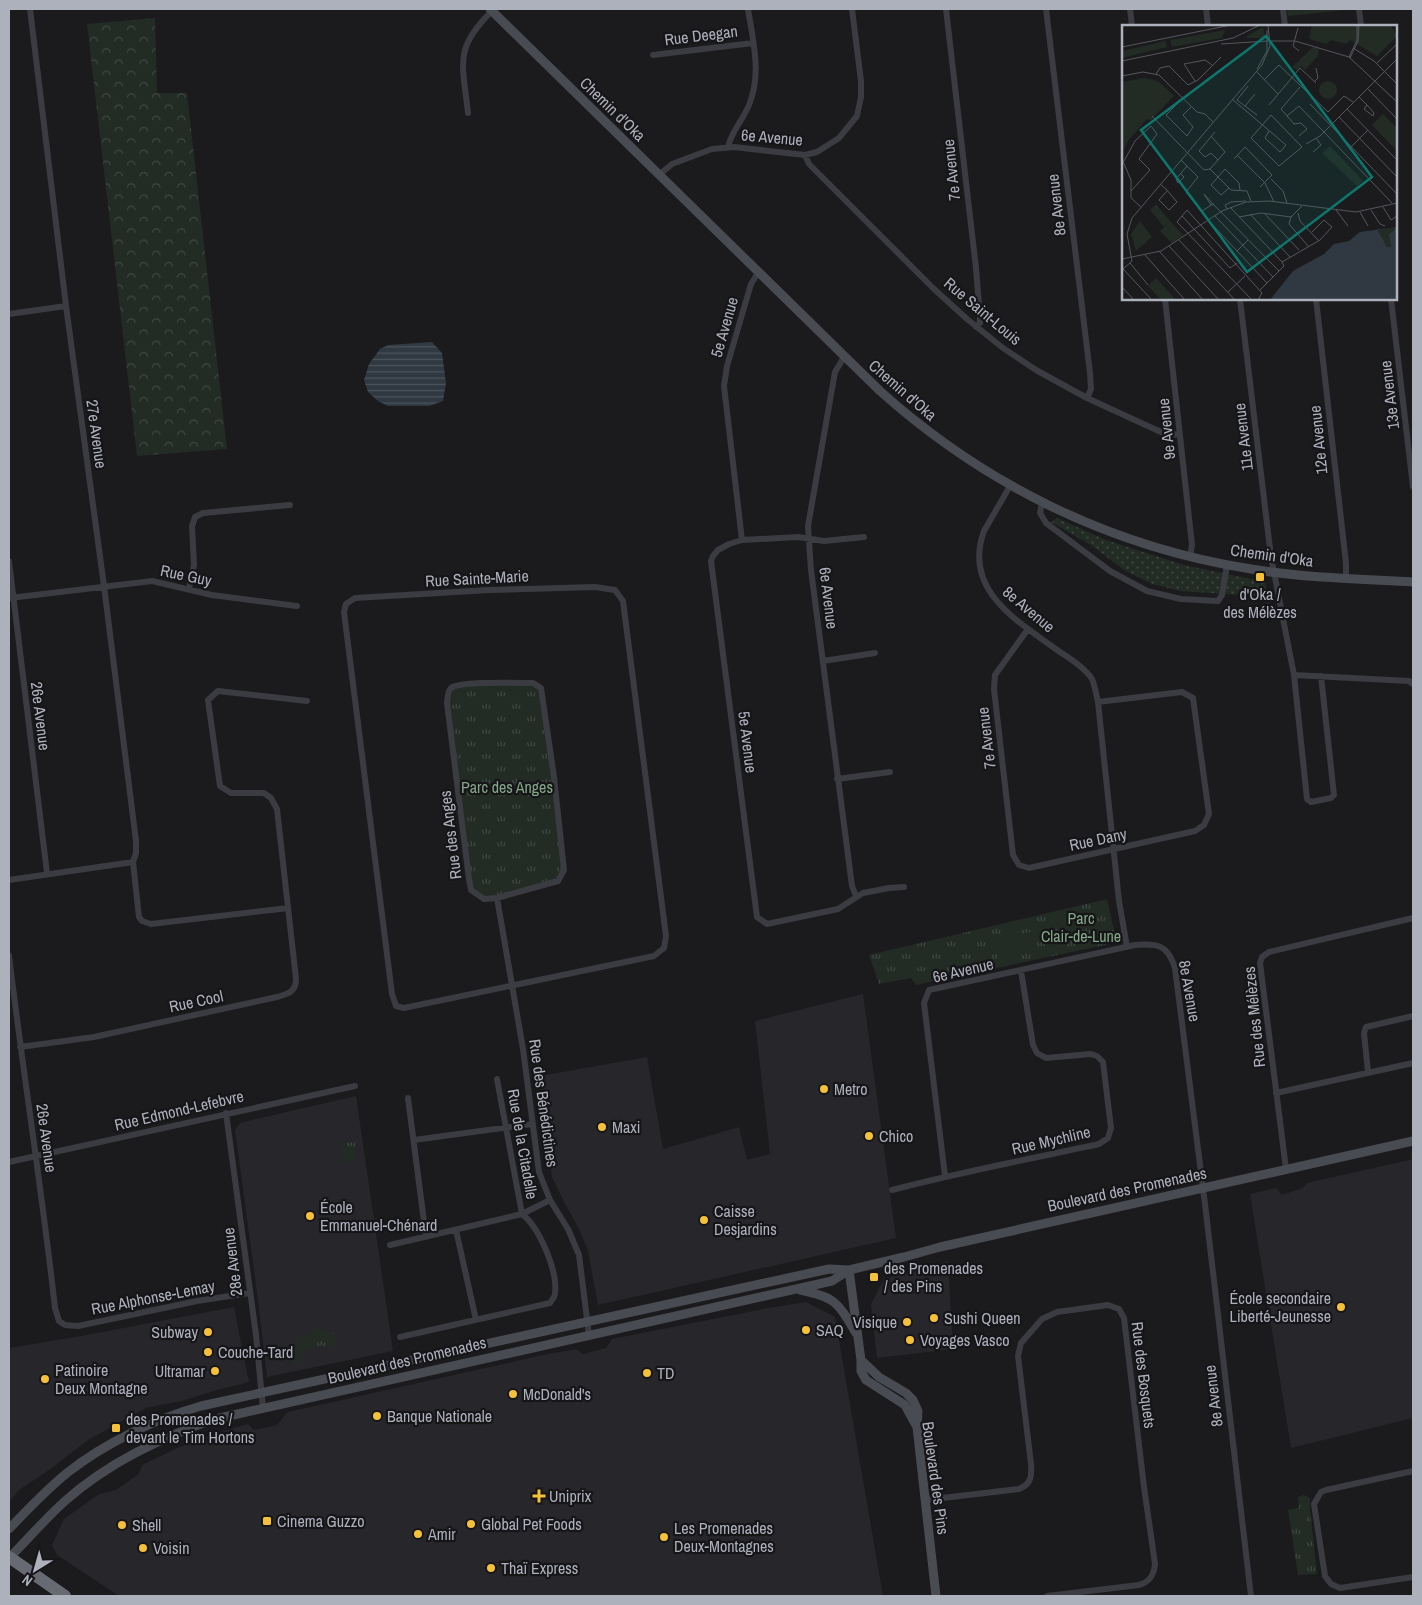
<svg xmlns="http://www.w3.org/2000/svg" width="1422" height="1605" viewBox="0 0 1422 1605" font-family="'Archivo Narrow',sans-serif">
<defs>
<pattern id="grass-dots" width="8" height="8" patternUnits="userSpaceOnUse" patternTransform="scale(1.25)"><rect width="8" height="8" fill="#222b24"/><path d="M2 2h.1M6 6h.1" fill="none" stroke="#3f4742" stroke-width="1.8" stroke-linecap="round"/></pattern>
<pattern id="forest-crowns" width="20" height="18" patternUnits="userSpaceOnUse" patternTransform="scale(1.25)"><rect width="20" height="18" fill="#222b24"/><path d="M2 6a3 3 0 1 1 6 0M12 15a3 3 0 1 1 6 0" fill="none" stroke="#3f4742"/></pattern>
<pattern id="park-tufts" width="24" height="20" patternUnits="userSpaceOnUse" patternTransform="scale(1.25)"><rect width="24" height="20" fill="#222b24"/><path d="M3 7l-1-3M5 7V3M7 7l1-3M15 17l-1-3M17 17v-4M19 17l1-3" fill="none" stroke="#3f4742"/></pattern>
<pattern id="water-rules" width="6" height="5" patternUnits="userSpaceOnUse" patternTransform="scale(1.25)"><rect width="6" height="5" fill="#303942"/><path d="M0 2.5h6" fill="none" stroke="#4b535b"/></pattern>
</defs>
<rect width="100%" height="100%" fill="#1b1b1d"/>
<path fill="#27262a" d="M863,994L896,1238L598,1305L588,1251L579,1229L564,1202L552,1177L540,1076L647,1057L663,1149L739,1127L747,1160L770,1154L755,1021Z
M356,1096L393,1351L267,1377L258,1300L235,1130L240,1123L243,1122Z
M1413,1159V1418L1291,1448L1250,1194L1276,1188L1282,1195L1303,1188L1307,1183Z
M948,1261L953,1349L877,1358L871,1304L884,1279Z
M806,1302L835,1317L883,1596H119L57,1555L52,1545L64,1519L99,1494L116,1490L139,1474L142,1465L175,1449L211,1435L248,1424L254,1430L277,1425L288,1412L543,1355L576,1349L583,1354L606,1348L612,1339L769,1308Z
M234,1307L249,1382L217,1390L185,1400L146,1408L88,1440L49,1470L19,1490L9,1502V1348L81,1336Z"/>
<path fill="url(#grass-dots)" d="M1057,518L1106,540L1184,565L1265,582L1269,604L1240,595L1181,591L1152,584L1124,570L1091,545L1051,522Z"/>
<path fill="url(#forest-crowns)" d="M155,18L157,93H187L227,449L137,456L87,24Z"/>
<path fill="url(#park-tufts)" d="M1287,9H1355L1288,16Z
M533,683L541,688L564,870L558,881L484,899L471,890L447,703L453,686Z
M1107,899L1114,930L1110,944L916,985L911,978L879,984L869,955Z
M355,1142L357,1161L343,1162L341,1143Z
M319,1328L328,1334L334,1333L336,1345L324,1348L323,1345L301,1351L303,1363L293,1364L289,1353L298,1349L297,1339L308,1336L312,1331Z
M1304,1495L1310,1498V1509L1317,1574L1298,1575L1288,1510L1299,1508L1298,1497Z"/>
<path fill="#222b24" d="M1030,932L1034,950L998,959L993,940Z"/>
<path fill="url(#water-rules)" d="M432,342L442,353L446,383L443,401L429,406H388L378,401L368,392L364,380L369,364L380,349L388,345Z"/>
<g fill="none" stroke-linecap="round" stroke-linejoin="round">
<path stroke="#3b3c42" stroke-width="6" d="M30,9L66,306L104,586L136,841V853L133,862L139,917L142,921L151,924L288,908
M946,9L976,268L980,318V323L976,327
M1046,9L1090,373L1091,389L1087,398
M1130,9L1132,26
M1206,9L1208,26
M1283,9L1285,26
M1359,9L1361,26
M653,55L753,43
M468,113C463,64 453,49 492,11
M728,147C731,132 743,120 749,105C762,74 753,41 748,9
M805,155L809,164L934,289L967,319L1003,348L1036,370L1087,398L1163,433L1180,435
M659,175L672,164L712,149L734,147L805,155L817,152L839,138L857,116L861,97V81L852,9
M1165,299L1192,545L1190,557
M1240,299L1271,557L1294,675L1409,681L1413,684
M1316,299L1346,563V578
M1391,299L1413,487
M9,314L66,306
M844,357L835,372L808,526L811,570L852,886L856,896
M1010,486L984,531C962,591 1019,622 1060,652C1071,659 1085,668 1092,679C1095,686 1096,694 1098,702L1119,901L1127,947
M1042,503L1040,513L1046,523L1110,571L1147,591L1181,599L1218,601L1222,595L1227,565
M864,537L824,541L798,537L742,540L729,544L718,550L713,556L711,561L757,917L767,924L838,909L863,893L889,888L904,887
M742,540L724,386L727,366L751,284L758,273
M9,561L47,873
M595,587L615,590L623,601L666,936L664,948L654,956L404,1008L396,1006L392,994L344,612L346,604L355,598L489,590Z
M189,589L194,565L192,526L195,517L203,513L290,505
M10,598L152,581L212,595L297,606
M1028,629L995,675L994,689L1013,855L1019,865L1029,868L1195,831L1204,825L1209,814L1193,698L1182,692L1098,702
M823,661L875,653
M1294,675L1307,799L1311,802L1331,798L1334,795L1321,676
M533,683L541,688L554,777L564,870L558,881L497,898L484,899L471,890L469,879L447,703C448,698 447,692 451,688C459,681 519,683 533,683Z
M837,779L890,772
M9,880L133,862
M497,898L523,1049L539,1172L550,1200L568,1229L579,1255L589,1335
M9,955C23,1073 42,1190 55,1308L59,1321L65,1325L78,1326L197,1301L249,1293
M20,1047L94,1037L277,997C288,994 296,992 296,979L277,809L271,798L264,793H231L220,786L208,700L218,691L307,701
M1368,1072L1364,1033L1366,1027L1413,1016
M1276,1093L1413,1063
M408,1098L426,1237
M226,1113L256,1335L263,1408
M414,1140L532,1124
M9,1162L355,1086
M1286,1169L1260,963L1262,957L1269,952L1413,918
M945,1176L924,1003L929,990L1135,945C1158,943 1168,945 1175,968L1205,1204L1251,1596
M892,1190C960,1172 1030,1159 1099,1144L1108,1138L1111,1128L1103,1062L1097,1056L1091,1054L1046,1058L1037,1053L1033,1045L1021,971
M456,1230L476,1320
M390,1245L522,1214L550,1200
M400,1337L550,1303C552,1300 555,1297 555,1293C558,1271 539,1227 522,1214L497,1079
M1413,1471L1326,1490L1321,1492L1314,1504L1325,1576L1331,1584L1340,1588L1413,1577
M925,1500L1019,1489C1031,1484 1032,1477 1031,1464L1018,1356L1021,1343L1042,1319L1057,1312L1108,1305L1119,1309L1124,1318L1144,1487L1155,1564C1154,1575 1150,1582 1139,1585L1047,1596"/>
<path stroke="#494b52" stroke-width="9" d="M490,9L880,391C985,485 1111,547 1251,569C1304,578 1359,579 1413,582
M849,1270L861,1360V1371L866,1380L905,1405L917,1427L936,1596
M800,1290C836,1297 838,1303 856,1333
M861,1360L879,1377L906,1393L913,1400L918,1411L917,1427
M9,1529C28,1509 46,1490 67,1473C105,1443 155,1419 201,1406L829,1269L849,1270L904,1257L940,1247L1413,1141
M9,1558C28,1539 45,1519 65,1501C108,1463 157,1440 211,1420L832,1281L849,1270"/>
<path stroke="#676a73" stroke-width="12" d="M9,1557L65,1596"/>
</g>
<g fill="#f5c13b" stroke="#161518" stroke-width="2">
<rect x="1255" y="572" width="10" height="10" rx="2.5"/>
<circle cx="824" cy="1089" r="5"/>
<circle cx="602" cy="1127" r="5"/>
<circle cx="869" cy="1136" r="5"/>
<circle cx="310" cy="1216" r="5"/>
<circle cx="704" cy="1220" r="5"/>
<rect x="869" y="1272" width="10" height="10" rx="2.5"/>
<circle cx="1341" cy="1307" r="5"/>
<circle cx="934" cy="1318" r="5"/>
<circle cx="907" cy="1322" r="5"/>
<circle cx="806" cy="1330" r="5"/>
<circle cx="208" cy="1332" r="5"/>
<circle cx="910" cy="1340" r="5"/>
<circle cx="208" cy="1352" r="5"/>
<circle cx="215" cy="1371" r="5"/>
<circle cx="647" cy="1373" r="5"/>
<circle cx="45" cy="1379" r="5"/>
<circle cx="513" cy="1394" r="5"/>
<circle cx="377" cy="1416" r="5"/>
<rect x="111" y="1423" width="10" height="10" rx="2.5"/>
<path d="M536.5 1488.5h5v5h5v5h-5v5h-5v-5h-5v-5h5z"/>
<rect x="262" y="1516" width="10" height="10" rx="2.5"/>
<circle cx="471" cy="1524" r="5"/>
<circle cx="122" cy="1525" r="5"/>
<circle cx="418" cy="1534" r="5"/>
<circle cx="664" cy="1537" r="5"/>
<circle cx="143" cy="1548" r="5"/>
<circle cx="491" cy="1568" r="5"/>
</g>
<g text-anchor="middle" dominant-baseline="central" stroke-width="4.5" stroke-linejoin="round" paint-order="stroke">
<g font-size="16" fill="#adb1bc" stroke="#161518">
<text transform="translate(701 35) rotate(-7)">Rue Deegan</text>
<text transform="translate(613 109) rotate(44)">Chemin d'Oka</text>
<text transform="translate(772 137) rotate(5)">6e Avenue</text>
<text transform="translate(951 170) rotate(-96)">7e Avenue</text>
<text transform="translate(1056 205) rotate(-97)">8e Avenue</text>
<text transform="translate(983 311) rotate(40)">Rue Saint-Louis</text>
<text transform="translate(724 327) rotate(-74)">5e Avenue</text>
<text transform="translate(903 390) rotate(41)">Chemin d'Oka</text>
<text transform="translate(1389 395) rotate(-97)">13e Avenue</text>
<text transform="translate(1166 429) rotate(-96)">9e Avenue</text>
<text transform="translate(97 434) rotate(82)">27e Avenue</text>
<text transform="translate(1243 437) rotate(-97)">11e Avenue</text>
<text transform="translate(1318 440) rotate(-96)">12e Avenue</text>
<text transform="translate(1272 555) rotate(8)">Chemin d'Oka</text>
<text transform="translate(186 575) rotate(12)">Rue Guy</text>
<text transform="translate(477 578) rotate(-3)">Rue Sainte-Marie</text>
<text transform="translate(829 598) rotate(83)">6e Avenue</text>
<text transform="translate(1029 609) rotate(40)">8e Avenue</text>
<text transform="translate(41 716) rotate(83)">26e Avenue</text>
<text transform="translate(986 738) rotate(-97)">7e Avenue</text>
<text transform="translate(748 742) rotate(83)">5e Avenue</text>
<text transform="translate(450 835) rotate(-97)">Rue des Anges</text>
<text transform="translate(1098 839) rotate(-12)">Rue Dany</text>
<text transform="translate(963 970) rotate(-13)">6e Avenue</text>
<text transform="translate(1190 991) rotate(80)">8e Avenue</text>
<text transform="translate(196 1001) rotate(-12)">Rue Cool</text>
<text transform="translate(1254 1017) rotate(-96)">Rue des Mélèzes</text>
<text transform="translate(544 1103) rotate(82)">Rue des Bénédictines</text>
<text transform="translate(179 1110) rotate(-13)">Rue Edmond-Lefebvre</text>
<text transform="translate(47 1138) rotate(82)">26e Avenue</text>
<text transform="translate(1051 1140) rotate(-13)">Rue Mychline</text>
<text transform="translate(523 1144) rotate(80)">Rue de la Citadelle</text>
<text transform="translate(1127 1189) rotate(-12)">Boulevard des Promenades</text>
<text transform="translate(232 1262) rotate(-97)">28e Avenue</text>
<text transform="translate(153 1297) rotate(-11)">Rue Alphonse-Lemay</text>
<text transform="translate(407 1360) rotate(-13)">Boulevard des Promenades</text>
<text transform="translate(1144 1375) rotate(83)">Rue des Bosquets</text>
<text transform="translate(1213 1396) rotate(-97)">8e Avenue</text>
<text transform="translate(936 1478) rotate(82)">Boulevard des Pins</text>
</g>
<g font-size="16" fill="#adb1bc" stroke="#161518" text-anchor="start">
<text x="1260" y="594" text-anchor="middle">d'Oka /<tspan x="1260" dy="18">des Mélèzes</tspan></text>
<text x="834" y="1089">Metro</text>
<text x="612" y="1127">Maxi</text>
<text x="879" y="1136">Chico</text>
<text x="320" y="1207">École<tspan x="320" dy="18">Emmanuel-Chénard</tspan></text>
<text x="714" y="1211">Caisse<tspan x="714" dy="18">Desjardins</tspan></text>
<text x="884" y="1268">des Promenades<tspan x="884" dy="18">/ des Pins</tspan></text>
<text x="1331" y="1298" text-anchor="end">École secondaire<tspan x="1331" dy="18">Liberté-Jeunesse</tspan></text>
<text x="944" y="1318">Sushi Queen</text>
<text x="897" y="1322" text-anchor="end">Visique</text>
<text x="816" y="1330">SAQ</text>
<text x="198" y="1332" text-anchor="end">Subway</text>
<text x="920" y="1340">Voyages Vasco</text>
<text x="218" y="1352">Couche-Tard</text>
<text x="55" y="1370">Patinoire<tspan x="55" dy="18">Deux Montagne</tspan></text>
<text x="205" y="1371" text-anchor="end">Ultramar</text>
<text x="657" y="1373">TD</text>
<text x="523" y="1394">McDonald's</text>
<text x="387" y="1416">Banque Nationale</text>
<text x="126" y="1419">des Promenades /<tspan x="126" dy="18">devant le Tim Hortons</tspan></text>
<text x="549" y="1496">Uniprix</text>
<text x="277" y="1521">Cinema Guzzo</text>
<text x="481" y="1524">Global Pet Foods</text>
<text x="132" y="1525">Shell</text>
<text x="674" y="1528">Les Promenades<tspan x="674" dy="18">Deux-Montagnes</tspan></text>
<text x="428" y="1534">Amir</text>
<text x="153" y="1548">Voisin</text>
<text x="501" y="1568">Thaï Express</text>
</g>
<g font-size="16" fill="#84a788" stroke="#161518">
<text x="507" y="787">Parc des Anges</text>
<text x="1081" y="918">Parc<tspan x="1081" dy="18">Clair-de-Lune</tspan></text>
</g>
</g>
<g transform="translate(1122 25)">
<rect width="275" height="275" fill="#1b1b1d"/>
<path d="M141,2L143,13H125V11ZM103,5L100,13L50,22L48,15ZM44,16L45,22L0,33V26ZM23,53L36,56L52,71L29,95L25,94L6,116L1,126L0,57ZM208,121L241,156L235,161L200,128ZM34,179L48,196L42,202L28,185ZM18,196L30,212L14,226L9,209ZM34,253L54,275H39L26,261Z" fill="#222b24"/>
<path d="M274,203L267,212L269,222H265L254,204Z" fill="#222b24"/>
<path d="M261,89L275,103V126L250,100Z" fill="#222b24"/>
<path d="M190,0H269L275,11L255,31L228,15L224,19L209,15L204,19L187,14ZM191,22L197,24L196,31L183,45L179,41L175,45L170,42ZM48,196L61,210L50,218L38,206Z" fill="#222b24"/>
<path d="M197 65a9 9 0 1 1 18 0a9 9 0 1 1-18 0Z" fill="#222b24"/>
<path d="M275,202V275H148L171,246L202,229L212,219L227,216L238,207ZM274,203L267,210L269,222H265L255,204Z" fill="#303942" fill-rule="evenodd"/>
<path fill="none" stroke="#55575d" stroke-width="1" d="M176,3L171,21L177,26M148,16H173L227,32L275,77M99,19L146,16M0,22L109,0M231,23L252,36L275,59M227,32L235,15V0M228,33L236,16L237,0M0,36L111,13L138,0M255,38L275,19M135,44L145,26V5M135,47L156,69M34,49L38,43L47,41L66,60L76,55L99,32M0,51L21,47L37,50L75,87L83,89L91,97M142,55L157,40L206,87L222,71L231,77M73,56L62,39L83,35L90,40M192,57L196,53L194,43M126,61L115,75L135,90M245,63L275,94M237,72L245,80L252,88L251,91L242,84L245,80M61,73L44,90L65,111L71,102L61,90L69,82M110,74L164,120L158,127L143,113L147,106M188,79L275,169M147,80L178,43L194,58M123,81L133,69M225,84L275,135M149,90L180,122L157,141L129,113ZM30,91L82,145L88,144M165,91L177,81L270,178M217,92L275,152M93,107L77,126L83,132L89,128L96,135M177,111L185,104L179,98L172,99L159,84L178,62M184,119L198,111L275,34M229,122L246,105M191,127L199,120L194,113M115,130L143,158L152,177M0,134L9,155V173L19,182M112,134L123,122L150,150L138,162M59,135L76,152L64,167L71,176L80,186L91,179L157,246M2,136L13,116L29,101L35,109L17,134L28,145L9,166M88,144L109,165L125,166L129,176M88,144L103,127L89,111M59,149L62,152L56,158L54,154L65,141M149,154L161,166L165,178M38,159L44,164L55,177L47,185L37,175L45,166M107,163L99,170L89,160L103,144L117,158L118,165M89,180L82,169L91,179M180,181L169,192L167,199L187,222M108,182L160,237M261,182L269,195L275,191M105,184L103,180L109,177L124,176M214,185L226,201M249,185L258,199L263,201M238,187L246,201M142,188L177,225M176,188L178,196L197,216M128,189L168,232M60,191L108,243L115,238M93,191L151,252M117,192L139,188L169,192M86,195L145,258M57,215L113,275M47,221L97,275M37,226L81,275M115,226L126,215M23,230L63,275M0,234L39,226L100,186L124,177L147,176L234,187L275,178M160,237L198,215L210,202L202,195L190,207M8,238L26,260M1,244L30,275M0,245L10,236L5,209L10,193L140,40L148,21L146,0M0,262L12,275M138,265L162,241L160,237M106,267L123,251M130,275L55,197L65,185L140,268L136,275"/>
<path fill="#0f766e" fill-opacity="0.15" stroke="#0f766e" stroke-width="2.5" d="M144,11L250,152L125,247L19,105Z"/>
<rect width="275" height="275" fill="none" stroke="#adb1bc" stroke-width="2.5"/>
</g>
<rect width="1422" height="1605" fill="none" stroke="#adb1bc" stroke-width="20"/>
<g transform="translate(35 1570) rotate(217)" stroke="#161518" stroke-width="4" paint-order="stroke">
<path d="M0-4L9 19L0 12L-9 19Z" fill="#adb1bc"/>
<text y="-8" font-size="14" font-weight="bold" text-anchor="middle" fill="#adb1bc">N</text>
</g>
</svg>
